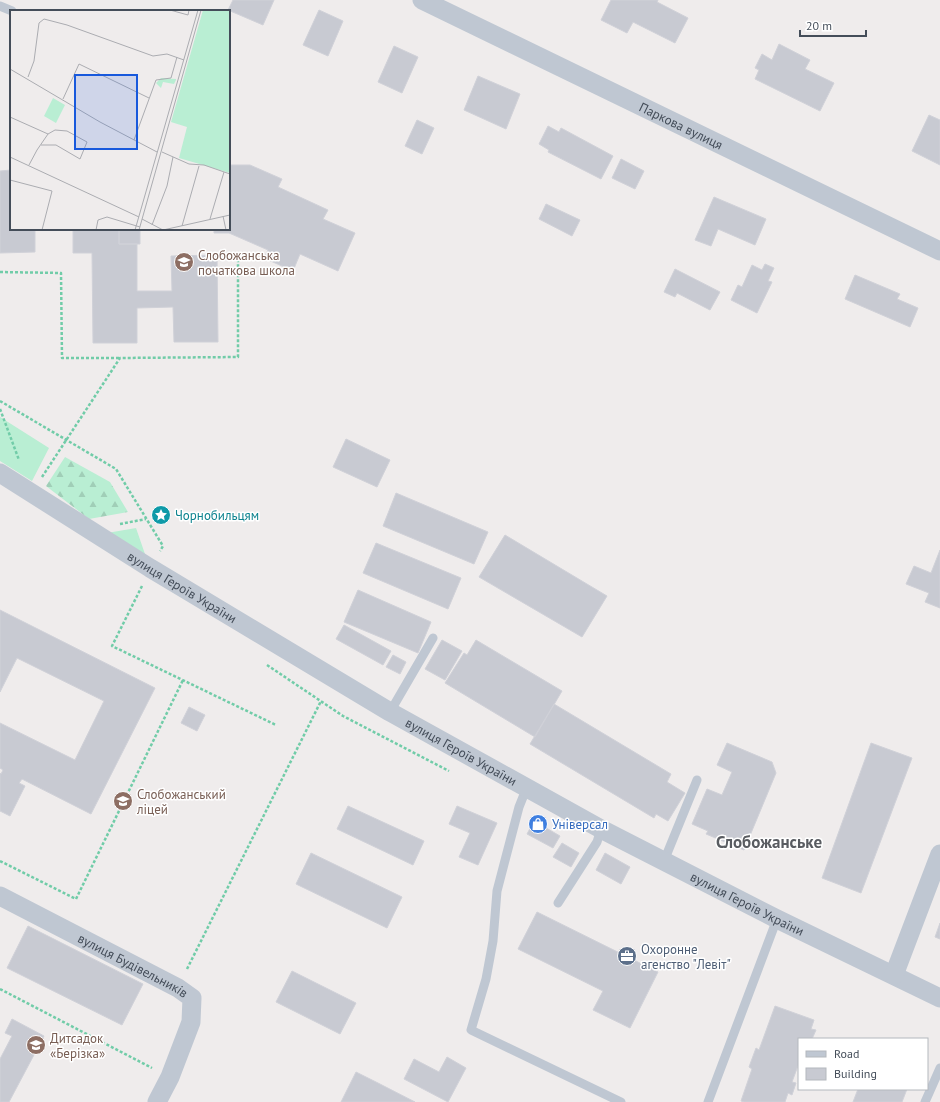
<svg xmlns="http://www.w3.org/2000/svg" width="940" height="1102" viewBox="0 0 940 1102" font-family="'PT Sans',sans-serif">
<defs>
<pattern id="forest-firs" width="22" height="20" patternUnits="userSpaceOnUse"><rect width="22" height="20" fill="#b9eed3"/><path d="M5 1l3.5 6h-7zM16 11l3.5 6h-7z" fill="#a0ceb7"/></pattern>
</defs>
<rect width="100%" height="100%" fill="#efecec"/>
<path fill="#b9eed3" d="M0,417L49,448L32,481L0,461Z
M136,528L146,557L107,533Z"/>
<path fill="url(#forest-firs)" d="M65,457L110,482L128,512L89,519L46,486Z"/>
<path fill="#c8cad2" stroke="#d0d1d8" d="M233,0H274L263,25L228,10Z
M611,0H658L657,2L688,18L675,43L633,22L627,33L601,20Z
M319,10L343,21L328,56L303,45Z
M779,44L810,60L805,69L834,83L820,111L755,79L759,70L755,68L762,54L772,60Z
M394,46L418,57L402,93L378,82Z
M478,76L520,94L506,129L464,110Z
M929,115L940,120V165L912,151Z
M417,120L434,128L422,154L405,146Z
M548,126L559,132L561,128L613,156L601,179L548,152L549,150L539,144Z
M621,159L644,171L635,189L612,178Z
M229,165H250L282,179L278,187L328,210L323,219L355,233L338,271L300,254L293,271L264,258L268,250L229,233H214V229H229Z
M11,170V229H35V252L0,253V171Z
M714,197L766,219L755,245L718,229L711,246L695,240Z
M546,204L580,220L572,236L539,219Z
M73,229H119V244H137V291H172L171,256L217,255L218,342H174L173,307L137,308V343H93L92,253H73Z
M119,229H140V244H119Z
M765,264L774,268L768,281L772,282L757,313L731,300L738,285L742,287L752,265L762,270Z
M675,269L720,292L710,310L677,293L675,297L664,292Z
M855,275L900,294L897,299L918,308L910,327L845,299Z
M346,439L390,460L377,487L333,467Z
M396,493L488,532L474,564L383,526Z
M505,535L607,596L582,637L479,577Z
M376,543L461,578L448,609L363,573Z
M940,550V608L925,602L929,593L906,584L914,566L931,573Z
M358,590L431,622L418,653L344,622Z
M0,610L155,688L91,814L22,779L19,783L25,786L10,816L0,811V773L1,774L3,770L0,768V723L75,760L104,701L17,658L0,692Z
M344,625L391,651L383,665L336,639Z
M442,640L462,651L445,680L425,669Z
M476,640L562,691L535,737L445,683L464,653L467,655Z
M393,655L406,662L400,674L386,667Z
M554,704L671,774L667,782L685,793L668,821L656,814L654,818L530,744Z
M189,707L205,715L197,731L181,723Z
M727,743L772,762L776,773L744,850L706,834L708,831L692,824L707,789L722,795L732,772L717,765Z
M871,743L912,758L861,893L822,878Z
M348,806L424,841L413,865L337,829Z
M457,806L497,823L478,865L459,857L470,833L449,824Z
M534,821L560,836L553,848L527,834Z
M562,843L579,853L571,867L553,857Z
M311,853L402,897L387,928L296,884Z
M605,853L630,867L621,884L596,870Z
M537,912L658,972L630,1028L593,1010L603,991L518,949Z
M940,923V939L935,937Z
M28,926L143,984L122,1025L7,968Z
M292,971L356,1003L340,1034L276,1002Z
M775,1006L814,1020L811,1029L816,1030L812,1039H799V1063L792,1082L796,1083L792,1095L788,1093L785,1102H744L741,1101L752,1069L749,1067L756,1048L759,1050Z
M12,1019L44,1036L9,1102H0V1059L12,1036L5,1033Z
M447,1057L466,1068L448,1102L404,1079L414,1059L439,1072Z
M356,1072L378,1083L415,1102H341Z
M858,1089H907L902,1102H853Z"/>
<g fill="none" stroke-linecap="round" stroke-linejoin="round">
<path stroke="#71cca8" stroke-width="2.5" stroke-dasharray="3 2" stroke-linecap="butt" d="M0,272L61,273L62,358H119
M0,401L116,469L163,546L160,551
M0,409L19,460
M42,477L120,358L238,357V253
M120,524L146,519
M142,586L112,646L276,725
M267,665L343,716L449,771
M0,861L76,899L183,680
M187,969L321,701
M0,989L152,1068"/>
<path stroke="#bfc7d2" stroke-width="9" d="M0,6L12,11
M390,712L433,638
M527,787L519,807L497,891L493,941L486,979L471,1030L621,1102
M664,861L697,780
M558,903L597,842L601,829
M708,1102L777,919
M925,1102L940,1068"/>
<g stroke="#bfc7d2" stroke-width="19">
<path id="s1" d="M422,0L940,251"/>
<path id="s2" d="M0,473L150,568L390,712L601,829L777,919L940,998"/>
<path id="s3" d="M0,896L178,988L192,998L191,1022L170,1077L157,1102"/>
<path d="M894,975L940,854"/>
</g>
</g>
<defs>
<g id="school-disc" transform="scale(1)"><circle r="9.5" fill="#8d6e63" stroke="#fff"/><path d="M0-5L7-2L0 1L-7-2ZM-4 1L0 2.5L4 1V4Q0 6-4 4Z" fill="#fff"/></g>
<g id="sight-disc" transform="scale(1)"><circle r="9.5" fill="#0f9aa8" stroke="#fff"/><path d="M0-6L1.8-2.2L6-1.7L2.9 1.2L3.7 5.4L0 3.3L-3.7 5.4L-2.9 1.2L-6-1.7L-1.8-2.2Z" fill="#fff"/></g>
<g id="shop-disc" transform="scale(1)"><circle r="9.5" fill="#3f7fe0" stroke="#fff"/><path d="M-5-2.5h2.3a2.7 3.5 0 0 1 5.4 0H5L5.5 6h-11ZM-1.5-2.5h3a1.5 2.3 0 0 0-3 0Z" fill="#fff"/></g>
<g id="office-disc" transform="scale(1)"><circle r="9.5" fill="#5c6f8a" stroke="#fff"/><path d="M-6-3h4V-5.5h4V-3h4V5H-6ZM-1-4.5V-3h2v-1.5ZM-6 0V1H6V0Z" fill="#fff"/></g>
</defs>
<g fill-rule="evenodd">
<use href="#school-disc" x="184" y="262"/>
<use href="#sight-disc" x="161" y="515"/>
<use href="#school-disc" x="123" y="801"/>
<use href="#shop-disc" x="538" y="824"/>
<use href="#office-disc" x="627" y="956"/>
<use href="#school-disc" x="36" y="1045"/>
</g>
<g text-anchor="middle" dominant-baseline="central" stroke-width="3" stroke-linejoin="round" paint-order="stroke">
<g font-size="13" fill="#444d59" stroke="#fff">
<text stroke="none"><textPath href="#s1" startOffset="288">Паркова вулиця</textPath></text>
<text stroke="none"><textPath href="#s2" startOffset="215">вулиця Героїв України</textPath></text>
<text stroke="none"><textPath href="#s2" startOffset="539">вулиця Героїв України</textPath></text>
<text stroke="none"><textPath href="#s2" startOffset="863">вулиця Героїв України</textPath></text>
<text stroke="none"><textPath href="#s3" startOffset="150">вулиця Будівельників</textPath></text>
</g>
<g font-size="13" fill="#785e54" stroke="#fff" text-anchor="start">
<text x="198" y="255">Cлобожанська<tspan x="198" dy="15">початкова школа</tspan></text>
<text x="137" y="794">Слобожанський<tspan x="137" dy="15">ліцей</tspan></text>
<text x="50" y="1038">Дитсадок<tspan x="50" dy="15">«Берізка»</tspan></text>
</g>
<g font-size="13" fill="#0d838f" stroke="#fff" text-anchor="start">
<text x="175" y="515">Чорнобильцям</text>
</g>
<g font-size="13" fill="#366cbe" stroke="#fff" text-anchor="start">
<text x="552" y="824">Універсал</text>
</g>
<g font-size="13" fill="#4e5e75" stroke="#fff" text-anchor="start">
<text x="641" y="949">Охоронне<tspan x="641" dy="15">агенство "Левіт"</tspan></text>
</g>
<g font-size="17" font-weight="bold" fill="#595c61" stroke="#fff">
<text x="769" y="842">Слобожанське</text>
</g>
</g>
<g transform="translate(10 10)">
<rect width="220" height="220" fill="#efecec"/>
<path d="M151,68L166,69V70L164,74L153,72L151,78L146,73ZM43,88L55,95L46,113L34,106Z" fill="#b9eed3"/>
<path d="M193,0H220V163L169,148L177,117L161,112Z" fill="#b9eed3"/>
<path fill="none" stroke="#abacb1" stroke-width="1" d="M160,0L178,5L179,0M69,54L139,88M0,59L90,112L147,142M18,67L24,51L29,13L34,9L57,15L143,46L157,44L174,50M53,89L69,54M0,107L38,124M124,130L146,70L161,68L167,47M152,142L179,154L194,155L220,164M0,147L129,207M19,155L27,140L38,124L45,120L57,121L77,132L70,149L46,135H31M0,170L42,181L32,220M213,206L216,220M132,209L153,220L220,205M200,209L214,162M142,215L157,176L163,147M172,216L189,156M86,220L88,210L97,207L130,217M125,220L188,0M129,220L191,0"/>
<path fill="#1859dc" fill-opacity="0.15" stroke="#1859dc" stroke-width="2" d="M65,65H127V139H65Z"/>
<rect width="220" height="220" fill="none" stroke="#444d59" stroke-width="2"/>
</g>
<rect x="798" y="1038" width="130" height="52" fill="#ffffff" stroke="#b4b8bd"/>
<rect x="806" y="1051" width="20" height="6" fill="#bfc7d2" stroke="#b4b8bd"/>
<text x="834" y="1058" font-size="12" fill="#444d59">Road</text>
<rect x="806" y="1068" width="20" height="12" fill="#c8cad2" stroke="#b4b8bd"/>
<text x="834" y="1078" font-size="12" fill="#444d59">Building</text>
<path d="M800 30v6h66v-6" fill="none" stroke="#444d59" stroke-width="2"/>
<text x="806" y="30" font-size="12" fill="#444d59" stroke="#ffffff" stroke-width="3" paint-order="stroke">20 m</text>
</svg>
